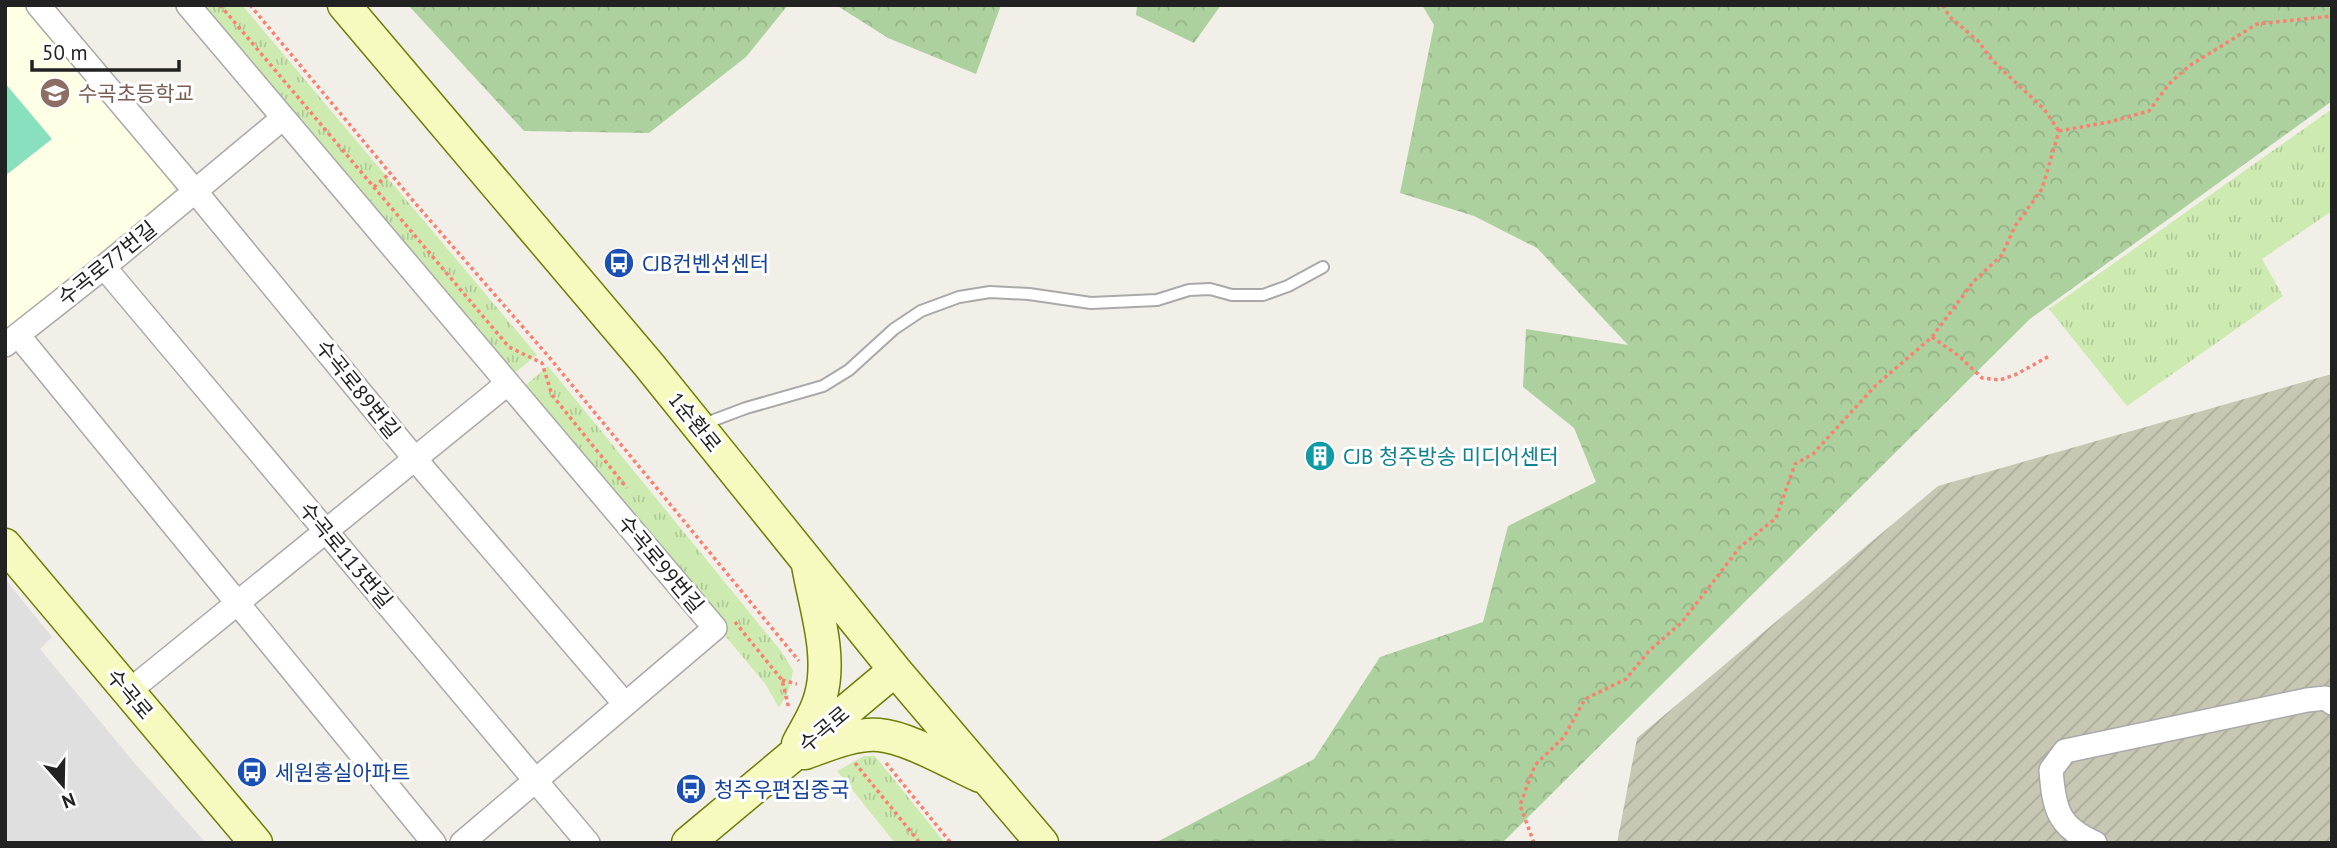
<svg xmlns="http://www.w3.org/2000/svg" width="2337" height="848" viewBox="0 0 2337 848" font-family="'PT Sans','Noto Sans KR',sans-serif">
<defs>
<pattern id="construction-furrows" width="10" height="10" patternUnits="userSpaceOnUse" patternTransform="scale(1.75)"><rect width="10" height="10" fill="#c7c7b4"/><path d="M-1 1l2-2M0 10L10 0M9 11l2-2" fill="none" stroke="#abab9a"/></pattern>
<pattern id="grass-tufts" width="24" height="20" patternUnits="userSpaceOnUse" patternTransform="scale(1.75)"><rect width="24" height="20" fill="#cdebb0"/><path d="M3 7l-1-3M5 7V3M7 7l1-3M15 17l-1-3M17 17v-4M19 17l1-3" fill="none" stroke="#b0c997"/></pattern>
<pattern id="forest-crowns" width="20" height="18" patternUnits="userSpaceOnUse" patternTransform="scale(1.75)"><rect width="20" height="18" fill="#add19e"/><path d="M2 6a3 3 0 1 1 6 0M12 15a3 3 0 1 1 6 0" fill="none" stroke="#95b388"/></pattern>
</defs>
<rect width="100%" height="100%" fill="#f2efe9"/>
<path fill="#e0dfdf" d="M5,579L52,637L40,649L137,766L206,843H5Z"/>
<path fill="#ffffe5" d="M5,5H32L176,180L173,194L5,329Z"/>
<path fill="url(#construction-furrows)" d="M2332,374V843H1617L1637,738L1938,486Z"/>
<path fill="url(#grass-tufts)" d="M197,5H242L537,355L511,376Z
M2332,109V211L2262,259L2283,296L2127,406L2049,309Z
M548,366L781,651L793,670L789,690L779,708L766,685L520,390Z
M864,756H875L945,843H895L837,771Z"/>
<path fill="url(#forest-crowns)" d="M408,5H788L746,57L649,133L524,131Z
M836,5H1001L976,74L888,38Z
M1137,5H1221L1194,43L1136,15Z
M1422,5H2332V101L2030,319L1502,843H1155L1314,759L1380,657L1483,622L1508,526L1596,482L1574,428L1523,387L1526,329L1628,345L1537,248L1474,216L1400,193L1434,25Z"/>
<path fill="#88e0be" d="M5,83L52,139L5,176Z"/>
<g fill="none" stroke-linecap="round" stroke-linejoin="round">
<g stroke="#a9a9a9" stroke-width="14">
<path id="lane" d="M701,425L746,408L823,386L849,370L894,329L921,311L959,297L990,292L1029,294L1091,303L1157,300L1189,290L1210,289L1232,295H1263L1288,286L1323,267"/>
</g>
<g stroke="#a9a9a9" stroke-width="26">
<path id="street" d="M38,5L195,191L415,459L625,704
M188,5L715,628L462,843
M104,267L588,843
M18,335L434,843
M5,345L104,267L283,118
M128,692L508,383
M2095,843C2058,827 2054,809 2051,770L2065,751L2307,700L2326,698L2332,703"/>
</g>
<g stroke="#707d05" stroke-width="35">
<path id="secondary" d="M344,5L649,365L895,670L1042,843
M5,545L256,843
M798,744C806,728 817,713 821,695C832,654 815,606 808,565
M805,753C827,745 855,733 879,735C907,737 953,764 980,776
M688,843L895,670"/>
</g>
<path stroke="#fa8072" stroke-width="3.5" stroke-dasharray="3.5 3.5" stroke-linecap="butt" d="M220,5L509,347L542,363L552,395L627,488
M250,5L415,203L549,357L799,661
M1943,5L1949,16L1978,41L1992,60L2044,109L2059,131
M2059,131L2109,122L2149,111L2169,84L2189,66L2257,24L2332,16
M374,187L390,173
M1932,337L1959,356L1982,378L2000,380L2017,374L2051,355
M735,622L782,680L789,709
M782,680L797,684
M855,763L920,843
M886,763L951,843
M1534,843L1520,805L1535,765L1564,737L1585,699L1626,679L1649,651L1682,622L1740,547L1776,518L1795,464L1813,454L1875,386L1932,337L1974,281L2002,255L2015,226L2042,189L2059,131"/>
<use href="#lane" stroke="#fff" stroke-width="10"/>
<use href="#street" stroke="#fff" stroke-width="23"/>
<use href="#secondary" stroke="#f7fabf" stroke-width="32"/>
</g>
<defs>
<g id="school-disc" transform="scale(1.575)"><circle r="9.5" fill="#8d6e63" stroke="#fff"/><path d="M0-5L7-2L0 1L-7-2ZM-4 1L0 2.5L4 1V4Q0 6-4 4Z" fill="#fff"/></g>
<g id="bus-disc" transform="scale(1.575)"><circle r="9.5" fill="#1a4fb4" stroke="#fff"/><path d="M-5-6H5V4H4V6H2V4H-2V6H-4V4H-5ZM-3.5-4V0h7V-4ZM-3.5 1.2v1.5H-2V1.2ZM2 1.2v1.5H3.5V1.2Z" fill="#fff"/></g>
<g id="building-disc" transform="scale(1.575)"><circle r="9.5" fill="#0f9aa8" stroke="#fff"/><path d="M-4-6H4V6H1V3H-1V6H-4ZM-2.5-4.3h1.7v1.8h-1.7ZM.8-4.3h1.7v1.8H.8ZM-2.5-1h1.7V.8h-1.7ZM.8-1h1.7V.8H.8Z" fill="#fff"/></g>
</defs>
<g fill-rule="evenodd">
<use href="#school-disc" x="55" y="93"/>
<use href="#bus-disc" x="619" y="263"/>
<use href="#building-disc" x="1320" y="456"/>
<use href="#bus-disc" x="252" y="772"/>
<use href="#bus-disc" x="691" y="789"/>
</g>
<g text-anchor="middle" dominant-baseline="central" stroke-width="6" stroke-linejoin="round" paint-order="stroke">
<g font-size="21" fill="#785e54" stroke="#fff" text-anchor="start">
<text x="78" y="93">수곡초등학교</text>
</g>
<g font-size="21" fill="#222" stroke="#fff">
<text transform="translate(107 263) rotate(-39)">수곡로77번길</text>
<text transform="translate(358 389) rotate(51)">수곡로89번길</text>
<text transform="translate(695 422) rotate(51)">1순환로</text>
<text transform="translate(346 555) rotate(50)">수곡로113번길</text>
<text transform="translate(661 564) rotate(50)">수곡로99번길</text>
<text transform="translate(130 694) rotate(50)">수곡로</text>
<text transform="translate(824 729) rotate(-40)">수곡로</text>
</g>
<g font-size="21" fill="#164399" stroke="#fff" text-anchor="start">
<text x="642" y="263">CJB컨벤션센터</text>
<text x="275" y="772">세원홍실아파트</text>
<text x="714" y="789">청주우편집중국</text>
</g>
<g font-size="21" fill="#0d838f" stroke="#fff" text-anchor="start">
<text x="1343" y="456">CJB 청주방송 미디어센터</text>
</g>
</g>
<rect width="2337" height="848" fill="none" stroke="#222222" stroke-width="14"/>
<g transform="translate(63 785) rotate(160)" stroke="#ffffff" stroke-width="5" paint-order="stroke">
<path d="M0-5L12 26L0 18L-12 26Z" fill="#222222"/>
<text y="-10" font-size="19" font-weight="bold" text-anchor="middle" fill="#222222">N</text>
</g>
<path d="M32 60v10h147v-10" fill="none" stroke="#222222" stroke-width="3.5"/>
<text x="42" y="60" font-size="21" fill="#222222" stroke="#ffffff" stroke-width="5" paint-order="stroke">50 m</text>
</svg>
